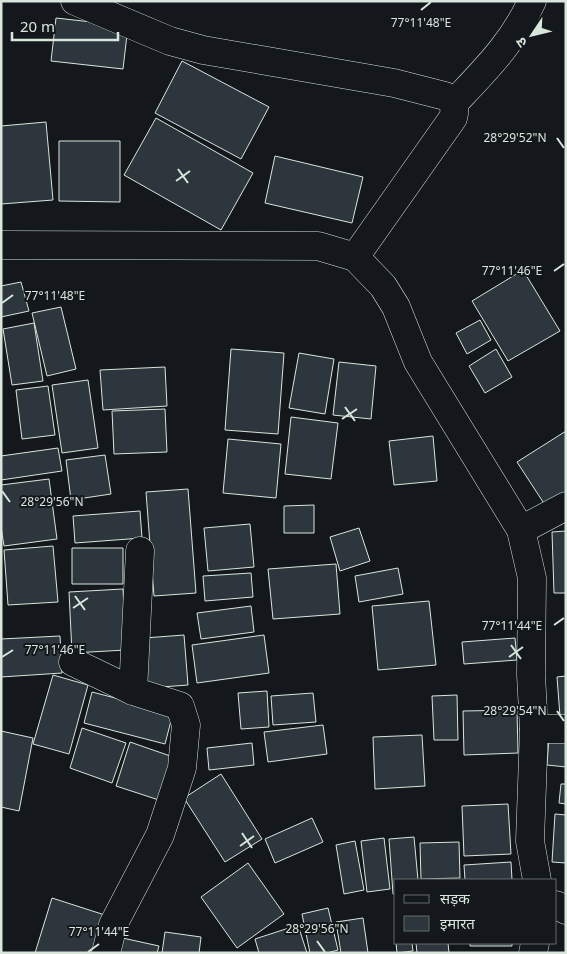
<svg xmlns="http://www.w3.org/2000/svg" width="567" height="954" viewBox="0 0 567 954" font-family="'Noto Sans','Noto Sans Devanagari',sans-serif">
<rect width="100%" height="100%" fill="#14181c"/>
<path fill="#2c363c" stroke="#d8e6dc" d="M56,18L128,26L123,69L51,61Z
M182,61L269,107L241,159L155,113Z
M156,118L253,173L221,230L124,175Z
M46,122L53,200L1,204V126Z
M59,141H120V202L59,201Z
M275,156L363,177L352,223L265,203Z
M523,270L560,331L508,361L472,301Z
M21,282L29,311L1,317V286Z
M61,307L76,369L47,376L32,313Z
M480,320L491,340L467,354L456,333Z
M34,323L43,381L12,385L3,329Z
M231,349L284,353L278,434L225,430Z
M496,349L512,377L485,393L469,366Z
M299,353L334,359L325,414L289,408Z
M339,362L376,366L371,419L333,415Z
M165,367L167,406L103,410L100,370Z
M88,380L98,448L62,453L52,385Z
M48,386L55,435L22,439L16,390Z
M165,409L167,452L114,454L112,411Z
M291,417L338,423L331,479L285,474Z
M566,431V492L545,505L517,462Z
M433,436L437,481L394,485L389,441Z
M228,439L281,444L276,498L223,493Z
M58,448L62,471L1,480V456Z
M105,455L111,494L71,500L66,460Z
M49,479L57,539L4,546L1,527V485Z
M188,489L196,593L154,596L146,492Z
M314,505V533H284V506Z
M140,511L142,538L75,543L73,516Z
M250,524L254,567L208,571L204,528Z
M359,528L370,561L340,571L330,537Z
M566,531V593H554L552,532Z
M53,546L58,602L8,605L4,550Z
M72,548H123V584H72Z
M336,564L340,614L273,619L268,569Z
M398,568L403,594L359,602L355,576Z
M251,573L253,597L205,601L203,576Z
M123,589L126,650L72,653L69,592Z
M429,601L436,665L378,670L372,606Z
M251,606L254,632L201,639L197,613Z
M184,635L188,685L148,688L144,638Z
M264,635L269,673L197,683L192,645Z
M60,636L62,673L1,677V639Z
M515,638L517,660L464,664L462,642Z
M53,675L88,685L69,754L33,744Z
M566,676V715L560,716L557,677Z
M267,691L269,727L241,729L238,693Z
M92,692L173,713L165,744L84,723Z
M313,693L316,722L273,725L271,696Z
M457,695L458,740H434L432,696Z
M517,710L518,753L464,755L463,711Z
M323,725L327,754L268,762L264,732Z
M82,728L126,743L112,783L70,768Z
M1,731L33,738L19,811L1,807Z
M422,735L425,786L375,789L373,737Z
M549,737L566,738V767L547,765Z
M130,742L176,758L162,801L116,786Z
M252,743L254,765L209,770L207,748Z
M221,774L262,839L225,862L184,798Z
M561,784H566V804L559,803Z
M508,804L511,854L464,856L462,806Z
M555,814L566,815V863L552,862Z
M312,818L323,842L275,863L265,839Z
M414,837L418,880H396V893L393,894L389,839Z
M384,838L390,889L367,892L361,841Z
M355,841L364,890L344,894L336,845Z
M459,842L460,878L421,879L420,843Z
M511,862L512,880H465L464,865Z
M248,863L284,914L237,948L201,897Z
M52,898L108,916L97,953H35Z
M328,908L338,950L327,953H310L302,914Z
M363,918L368,953H341L336,922Z
M298,925L307,953H259L255,939Z
M165,932L201,937L199,953H162Z
M118,937L159,946L157,953H114Z
M396,943H412L413,951L397,953Z
M416,943H448L449,953H417Z
M470,943H512V946H470Z"/>
<g fill="none" stroke-linecap="round" stroke-linejoin="round">
<g stroke="#d8e6dc" stroke-width="29">
<path id="street" d="M75,1L170,41L203,50L394,83L445,96C455,102 456,107 453,118L355,257
M454,103C485,70 513,43 532,1
M521,530L566,506
M73,662L133,691L180,706L186,725L182,768L160,835L113,925L106,953
M133,691L140,551
M534,729H566
M533,953L535,943"/>
</g>
<g stroke="#d8e6dc" stroke-width="29">
<path id="secondary" d="M1,245L318,246L355,257L383,286L396,307L418,362L521,530L532,578L531,675L534,729L530,841L537,880
M556,905L566,910"/>
</g>
<use href="#street" stroke="#14181c" stroke-width="28"/>
<use href="#secondary" stroke="#14181c" stroke-width="28"/>
</g>
<path fill="none" stroke="#d8e6dc" stroke-width="2" d="M421,10L431,2M557,138L564,148M178,169L188,183M176,181L190,171M554,271L564,264M2,303L13,295M345,407L355,421M342,419L357,409M2,491L10,502M75,596L85,610M73,608L88,598M554,625L564,618M511,645L521,659M2,657L13,650M509,657L523,647M557,711L564,721M242,833L252,848M240,846L254,836M317,941L325,952M88,952L99,944"/>
<g font-size="12" text-anchor="middle" fill="#d8e6dc" stroke="#14181c" stroke-width="4" stroke-linejoin="round" paint-order="stroke">
<text x="421" y="27">77°11'48"E</text>
<text x="515" y="142">28°29'52"N</text>
<text x="512" y="275">77°11'46"E</text>
<text x="55" y="300">77°11'48"E</text>
<text x="52" y="506">28°29'56"N</text>
<text x="512" y="630">77°11'44"E</text>
<text x="55" y="654">77°11'46"E</text>
<text x="515" y="715">28°29'54"N</text>
<text x="317" y="933">28°29'56"N</text>
<text x="99" y="936">77°11'44"E</text>
</g>
<rect width="567" height="954" fill="none" stroke="#d8e6dc" stroke-width="5"/>
<rect x="394" y="879" width="162" height="65" fill="#14181c" stroke="#626a69"/>
<rect x="404" y="895" width="25" height="8" fill="#14181c" stroke="#626a69"/>
<text x="440" y="904" font-size="15" fill="#d8e6dc">सड़क</text>
<rect x="404" y="916" width="25" height="15" fill="#2c363c" stroke="#626a69"/>
<text x="440" y="929" font-size="15" fill="#d8e6dc">इमारत</text>
<g transform="translate(532 35) rotate(235)" stroke="#14181c" stroke-width="4" paint-order="stroke">
<path d="M0-4L9 19L0 12L-9 19Z" fill="#d8e6dc"/>
<text y="-8" font-size="14" font-weight="bold" text-anchor="middle" fill="#d8e6dc">उ</text>
</g>
<path d="M12 32v8h106v-8" fill="none" stroke="#d8e6dc" stroke-width="2.5"/>
<text x="20" y="32" font-size="15" fill="#d8e6dc" stroke="#14181c" stroke-width="4" paint-order="stroke">20 m</text>
</svg>
